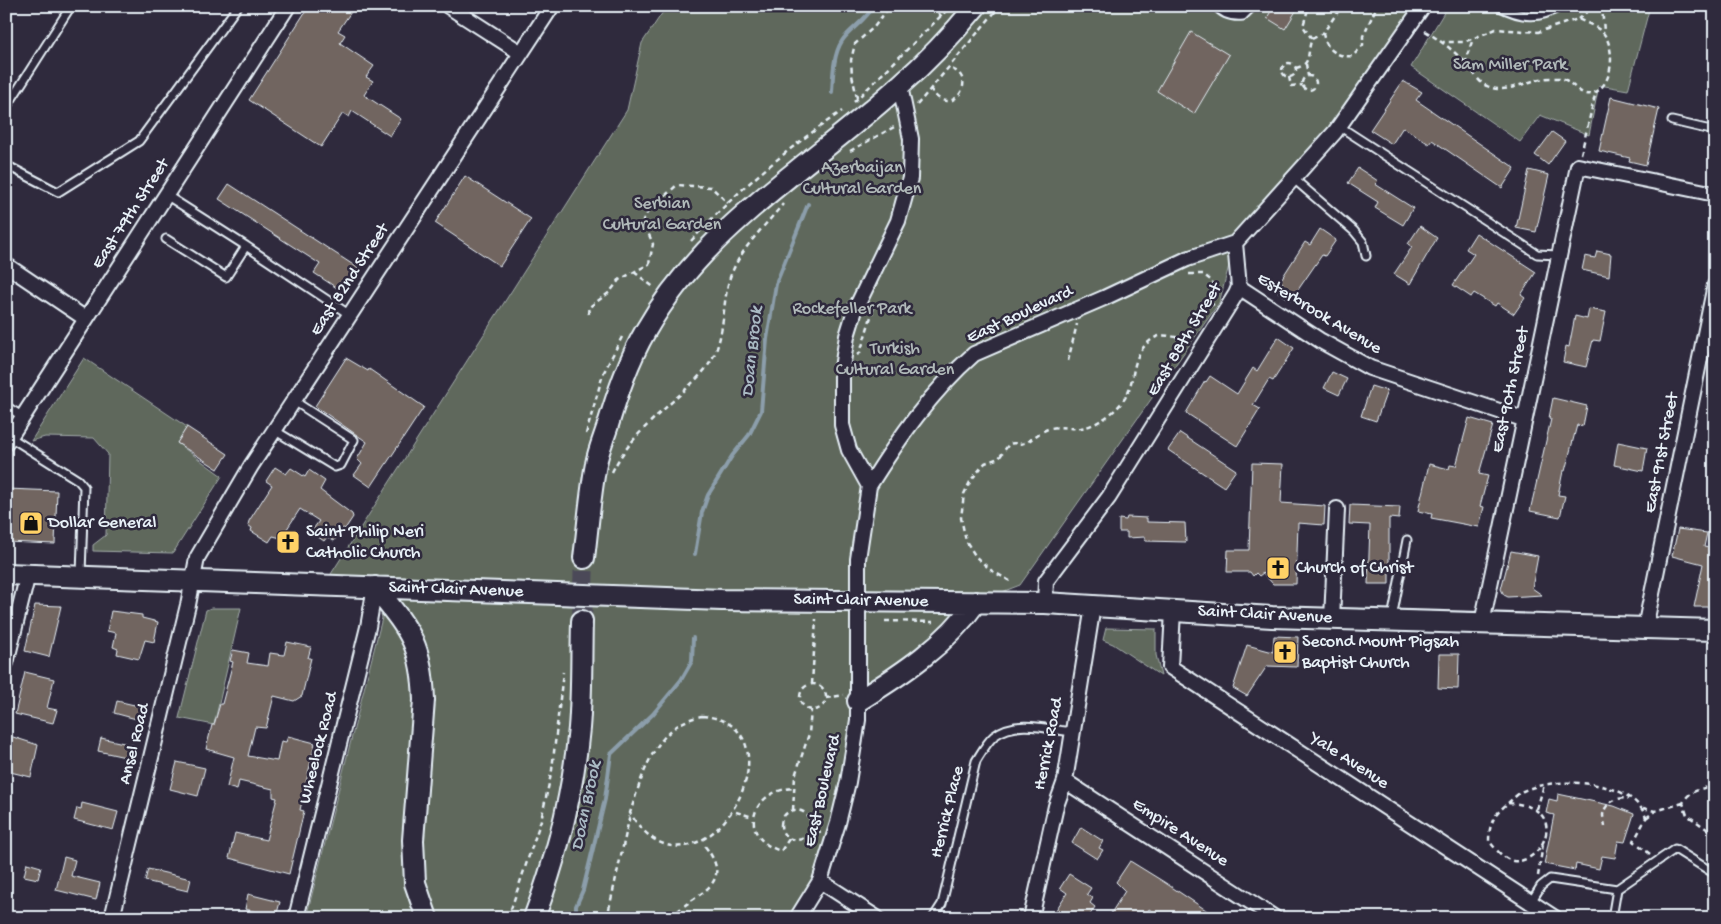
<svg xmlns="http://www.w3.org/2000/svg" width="1721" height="924" viewBox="0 0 1721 924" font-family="'Gochi Hand',sans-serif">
<rect width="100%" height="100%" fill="#2f2a3d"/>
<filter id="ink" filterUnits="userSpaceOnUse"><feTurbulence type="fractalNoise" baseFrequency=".02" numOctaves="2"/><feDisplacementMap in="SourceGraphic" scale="10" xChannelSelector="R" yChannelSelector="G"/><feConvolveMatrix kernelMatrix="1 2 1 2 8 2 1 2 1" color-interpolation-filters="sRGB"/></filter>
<g filter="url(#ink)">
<path fill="#5e685c" stroke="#a3acaa" d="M667,6H1417L1335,132L1235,243L1219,303L1020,585L976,602L858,701L838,823L797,918H306L382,618L375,587L324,585L627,110L642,43Z
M1448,6H1650L1628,90L1599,85L1589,135L1540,115L1520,142L1411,67Z
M84,358L187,427L177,443L222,476L173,553L93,551V545L106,535L108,454L94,438L45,437L31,441Z
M211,608H241L214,725L179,718L206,610Z
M1106,628L1156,629V655L1161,676L1113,644L1103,640Z"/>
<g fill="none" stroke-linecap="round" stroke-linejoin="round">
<path stroke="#8c9eab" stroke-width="4" d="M832,92C833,76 833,55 842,41C849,30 865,21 874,6
M695,554L702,512L708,495L732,456L749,435L761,411L767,339L776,284L808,204
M576,918V906L583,890L605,799L611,754L653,714L681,680L692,661L693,638"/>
</g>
<path fill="#716560" stroke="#e8f1f8" d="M309,6H355L338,31L345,35L340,43L374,66L366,77L373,81L364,95L401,119L390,136L352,111L349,117L343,113L321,147L249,100Z
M1274,6H1299L1285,29L1267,18Z
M1191,32L1229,55L1194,114L1157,91Z
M1403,81L1422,92L1416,100L1515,168L1502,188L1432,140L1429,144L1403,127L1392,144L1370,130Z
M1611,97L1659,109L1646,165L1629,161L1630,158L1599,151Z
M1552,132L1565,141L1548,165L1535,155Z
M1358,168L1378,181L1375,184L1413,208L1403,225L1375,208L1378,202L1348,183Z
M1529,170L1549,175L1536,232L1516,228Z
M465,176L531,219L500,266L435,223Z
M229,184L358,268L343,292L314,273L320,264L219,199Z
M1420,226L1437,238L1410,284L1394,274L1412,247L1408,244Z
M1320,229L1336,240L1325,256L1322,255L1291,300L1278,292L1283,283L1280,281L1305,242L1310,245Z
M1476,233L1536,272L1521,295L1525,298L1514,314L1497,303L1495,306L1474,293L1471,297L1453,285L1474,254L1466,249Z
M1597,251L1611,254L1609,276L1582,270L1585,256L1595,258Z
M1589,309L1606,312L1600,341L1593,340L1586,367L1563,362L1566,346L1569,347L1575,316L1587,319Z
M1278,337L1294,348L1273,381L1269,379L1253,405L1260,409L1237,446L1186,413L1205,381L1206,382L1210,376L1237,394L1253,368L1257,371Z
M346,358L368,371L369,369L424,407L371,487L354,475L362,464L357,459L367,442L315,406Z
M1332,372L1347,379L1339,395L1324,388Z
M1371,386L1387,391L1376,421L1361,416Z
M1553,398L1587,406L1583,426L1577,425L1565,471H1563L1558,495L1565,496L1560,517L1530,511L1551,419L1549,418Z
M1469,418L1493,425L1479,474L1488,476L1480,506L1484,507L1479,527L1431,518L1432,514L1418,511L1429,464L1449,469L1450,465L1456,466Z
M187,427L228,454L218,469L177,443Z
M1180,433L1236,470L1224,487L1168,450Z
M1618,442L1647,448L1643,471L1614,465Z
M1252,463L1283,464L1281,503L1325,506L1324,525L1298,523L1296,584H1273L1263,573L1259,576L1256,573L1253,576L1250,572H1227L1228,550H1249Z
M275,467L286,474L291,468L305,477L309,470L325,481L320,490L352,514L353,517L345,529L343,528L334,541L327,537L324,541L311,532L319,521L300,509L281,538L273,536L269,542L251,531L252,528L248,525L249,521L272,485L266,481Z
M7,489L57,491L55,544L6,542Z
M1350,505L1400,507L1399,519L1389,518V584H1368L1370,525L1349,524Z
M1127,517L1147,518V522L1185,523L1186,542L1145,541V537L1127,538V532H1119V519L1126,520Z
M1678,529L1707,533L1704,547L1715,549V577L1708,607H1694L1703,564L1672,556Z
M1511,551L1538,556L1532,588L1542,595L1508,597L1504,595L1501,589Z
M35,605L61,606L49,657L25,651Z
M111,611L142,615V618L158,622L154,642L145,640L139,659L117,654L118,649L113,647L116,633L107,631Z
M1274,636L1298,637L1297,667L1267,666L1247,696L1233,688L1247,645L1273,652Z
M287,642L311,647L308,658H311L302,696L294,701L274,696L266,728L255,727L248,756L277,761L281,741L286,742L288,736L315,743L300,810L304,811L289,874L229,858L235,833L266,840L277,798L273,797V789L239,781L237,790L227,787L234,757L206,749L212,725H214L220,704H222L233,662L230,661L233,650L249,653L247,663L268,666L270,653L284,655Z
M1439,654H1459L1458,689L1438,688Z
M25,672L54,679L47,708L57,710L53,723L15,714Z
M117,701L143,707L140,720L114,713Z
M13,737L38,745L31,777L6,771V750L10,738Z
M101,738L133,745L130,758L98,751Z
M177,762L205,768L198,796L170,789Z
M1558,794L1614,806L1634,814L1625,842L1618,841L1615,858L1602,856L1599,869L1576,864L1575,870L1544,864L1554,815L1546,813L1549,799L1557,801Z
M82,803L118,812L113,830L74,820L77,808L81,809Z
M1081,827L1103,841L1099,848L1103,850L1097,859L1072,843Z
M64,857L75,860L71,876L100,883L96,900L56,890Z
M1130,861L1164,882L1218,918H1163L1149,909L1144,918H1108L1125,891L1116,882Z
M27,863L41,867L38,879L24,876Z
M148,869L191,879L188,891L145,881Z
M1069,874L1091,888L1087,894L1093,898L1090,903L1095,907L1088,918H1061L1054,913L1067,893L1060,888Z
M248,894L280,902L276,917L245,909Z"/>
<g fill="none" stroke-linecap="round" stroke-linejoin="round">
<path stroke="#4b4859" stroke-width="20" stroke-dasharray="20 10" stroke-linecap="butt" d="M582,621L584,558"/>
<g stroke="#e8f1f8" stroke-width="11">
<path id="lane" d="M1216,6C1223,15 1232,17 1243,16L1253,6
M1498,6C1521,18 1539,20 1561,6
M6,108L71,6
M1672,121L1715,131
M1339,126L1537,254L1558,255
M6,165L58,192L139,141L238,6
M1294,179L1354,231L1363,242L1366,256
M166,195L246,246L226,277L166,239
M246,246L350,315
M6,406L23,417
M274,430L335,467L341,465L354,440L294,401
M10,437L78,480L84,487L81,574
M1392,618L1407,540
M1531,902L1541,886L1550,879L1617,889
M933,918L942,904L976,761C981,753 987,742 994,736C1016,719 1047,729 1071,732
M1612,918L1617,889L1675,849L1715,874"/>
</g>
<g stroke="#e8f1f8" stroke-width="18">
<path id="street" d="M448,6L521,53
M6,265L86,319
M1239,287L1321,341L1370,368L1523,419
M6,443L288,6
M869,486C899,438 931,392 974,354L1104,298L1187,259L1235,243
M1045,603L1046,581L1109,497L1236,294L1239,287L1235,243L1335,132L1423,6
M1173,611L1170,667L1555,918
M1332,619L1337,509
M1482,623L1578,166L1715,194
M1645,628L1715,285
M6,663L28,574
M1065,781L1275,918
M820,881L877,918
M112,918L188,605L197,558L251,466L552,6
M296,918L368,627L375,587
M797,918L820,881L838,823L848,782L858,720V559L869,486L849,450L842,425V368L847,336L855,310L898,221L910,178L911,139L900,86
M1031,918L1056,806L1065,781L1093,606"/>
</g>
<g stroke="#e8f1f8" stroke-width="24">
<path id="secondary" d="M584,558C588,527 590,495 596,464C598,452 603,440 607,428C617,395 628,361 646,330C706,225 814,164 900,85C928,61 953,34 976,6
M6,574L722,600L1045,603L1272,617L1715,630
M375,587C409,630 422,643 424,700L413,840L415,883L427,918
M858,701C902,674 946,645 976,602
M534,918C557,857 573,793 579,728C582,693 581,657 582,621"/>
</g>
<path stroke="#e8f1f8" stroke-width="2.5" stroke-dasharray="5 4" stroke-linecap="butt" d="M932,6L942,17
M1602,6L1604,32
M1578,19L1594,6
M1425,31C1440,40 1454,51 1467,64C1474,71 1477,82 1487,86C1507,96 1529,78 1550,78C1553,78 1558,78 1561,78C1571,80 1580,97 1591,94C1613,88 1616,50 1604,34C1598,27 1587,23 1578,19L1538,32L1496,29L1464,42H1443
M1323,33C1325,48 1337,58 1353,56L1363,45V36L1377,6
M1312,39L1323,33L1342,6
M1282 70a7 7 0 1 1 14 0a7 7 0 1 1-14 0Z
M1306,64L1308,76
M1467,64L1466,58L1473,39
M1296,68C1313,64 1306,52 1312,39L1303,26L1309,6
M1302 83a7 7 0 1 1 14 0a7 7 0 1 1-14 0Z
M1289,77L1291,86L1302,85
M930,88C950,123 982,77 949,68
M857,98L852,75L851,60L855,44L874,27L890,6
M854,102L951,6
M917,105L1000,6
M850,151L896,126
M1581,154L1596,91
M691,241C735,192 787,149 842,111
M634,272L655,288
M1189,274H1203L1213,282L1217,298
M589,314L588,308L610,292L619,280L649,264L653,244L643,221L648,211L677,185L711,187L728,203
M857,355L860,353L873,310V304
M1068,361L1077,324
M586,434L603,374L623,335
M612,472C628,439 658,415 685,390C694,381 706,371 712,359C727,333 721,294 733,270C744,245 766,225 783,204
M1010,581L992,571L976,557L966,541L961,518L964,494L971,480L985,463L999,458L1009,444C1015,442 1020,445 1024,443C1030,442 1039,431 1051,428C1061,426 1071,429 1081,428C1097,426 1117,411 1125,398C1137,378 1129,357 1151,340C1172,324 1185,359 1202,309L1214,304
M885,621L933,622
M812,684L816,619
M800 697a13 13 0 1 1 26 0a13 13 0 1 1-26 0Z
M826,698L844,695
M702,716C813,724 698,924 630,813C643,774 655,724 702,716Z
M1715,785C1702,789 1689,790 1683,803L1687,815L1711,832H1715
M1508,803C1513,799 1518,793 1523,791C1555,776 1634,779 1646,818L1634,841L1650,854
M1508,803C1574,806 1541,866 1513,861C1503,859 1495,848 1489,841C1489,823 1494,815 1508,803Z
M1643,808L1655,811
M1537,809L1544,785
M781 825a15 15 0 1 1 30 0a15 15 0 1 1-30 0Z
M793,810L795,776L809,734L811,710
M736,812L753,817
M1646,818L1655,811L1683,803
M1605,827C1605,824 1603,818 1603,815C1605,802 1619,796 1629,799
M810,831L821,832
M789,839L781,851C737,838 750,790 794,788
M1538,876L1543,844
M508,918L541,820L552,770L563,672
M607,918L630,815
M671,918C693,892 738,887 704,845"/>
<use href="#lane" stroke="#2f2a3d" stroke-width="7"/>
<use href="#street" stroke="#2f2a3d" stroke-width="14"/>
<use href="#secondary" stroke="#2f2a3d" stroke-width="20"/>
</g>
</g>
<defs>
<g id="shop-square" transform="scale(1.25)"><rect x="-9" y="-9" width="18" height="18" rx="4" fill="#ffd166" stroke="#2f2a3d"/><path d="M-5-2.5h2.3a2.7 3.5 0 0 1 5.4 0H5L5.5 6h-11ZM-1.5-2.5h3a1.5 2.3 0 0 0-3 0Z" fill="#111"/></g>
<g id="church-square" transform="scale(1.25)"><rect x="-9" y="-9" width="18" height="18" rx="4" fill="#ffd166" stroke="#2f2a3d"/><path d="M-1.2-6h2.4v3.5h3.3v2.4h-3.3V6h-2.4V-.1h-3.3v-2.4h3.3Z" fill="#111"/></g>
</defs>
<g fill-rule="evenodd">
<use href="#shop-square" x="31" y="523"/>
<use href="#church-square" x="288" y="542"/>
<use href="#church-square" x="1278" y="568"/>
<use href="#church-square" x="1285" y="652"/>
</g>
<g text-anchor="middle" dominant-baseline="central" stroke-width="5" stroke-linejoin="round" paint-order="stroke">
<g font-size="18" fill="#b1baba" stroke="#2f2a3d">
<text x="1510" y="65">Sam Miller Park</text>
<text x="862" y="168">Azerbaijan<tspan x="862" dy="21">Cultural Garden</tspan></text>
<text x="662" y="204">Serbian<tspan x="662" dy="21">Cultural Garden</tspan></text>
<text x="852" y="309">Rockefeller Park</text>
<text x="895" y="349">Turkish<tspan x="895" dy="21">Cultural Garden</tspan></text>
</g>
<g font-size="18" fill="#e8f1f8" stroke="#2f2a3d">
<text transform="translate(131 214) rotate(-57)">East 79th Street</text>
<text transform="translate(350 280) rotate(-57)">East 82nd Street</text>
<text transform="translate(1319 314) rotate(31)">Esterbrook Avenue</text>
<text transform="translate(1020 315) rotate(-25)">East Boulevard</text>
<text transform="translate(1185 340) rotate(-59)">East 88th Street</text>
<text transform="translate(1511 390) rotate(-78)">East 90th Street</text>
<text transform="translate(1662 453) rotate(-79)">East 91st Street</text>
<text transform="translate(456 590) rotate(2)">Saint Clair Avenue</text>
<text transform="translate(861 601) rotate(1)">Saint Clair Avenue</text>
<text transform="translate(1265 615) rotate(3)">Saint Clair Avenue</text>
<text transform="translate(135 744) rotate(-76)">Ansel Road</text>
<text transform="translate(1049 744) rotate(-79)">Herrick Road</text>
<text transform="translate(319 748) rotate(-76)">Wheelock Road</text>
<text transform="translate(1349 761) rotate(33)">Yale Avenue</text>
<text transform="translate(823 791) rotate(-77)">East Boulevard</text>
<text transform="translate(948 812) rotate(-76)">Herrick Place</text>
<text transform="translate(1180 833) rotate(33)">Empire Avenue</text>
</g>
<g font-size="18" fill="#e8f1f8" stroke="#2f2a3d" text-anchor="start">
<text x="48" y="523">Dollar General</text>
<text x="306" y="532">Saint Philip Neri<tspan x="306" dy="21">Catholic Church</tspan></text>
<text x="1296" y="568">Church of Christ</text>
<text x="1302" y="642">Second Mount Pigsah<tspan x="1302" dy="21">Baptist Church</tspan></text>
</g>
<g font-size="19" font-style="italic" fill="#aabac4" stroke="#2f2a3d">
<text transform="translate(753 352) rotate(-84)">Doan Brook</text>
<text transform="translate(587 806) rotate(-78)">Doan Brook</text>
</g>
</g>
<rect width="1721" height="924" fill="none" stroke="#2f2a3d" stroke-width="25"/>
<rect x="12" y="12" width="1696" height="899" fill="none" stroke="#e8f1f8" stroke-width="2" filter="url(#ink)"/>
</svg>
